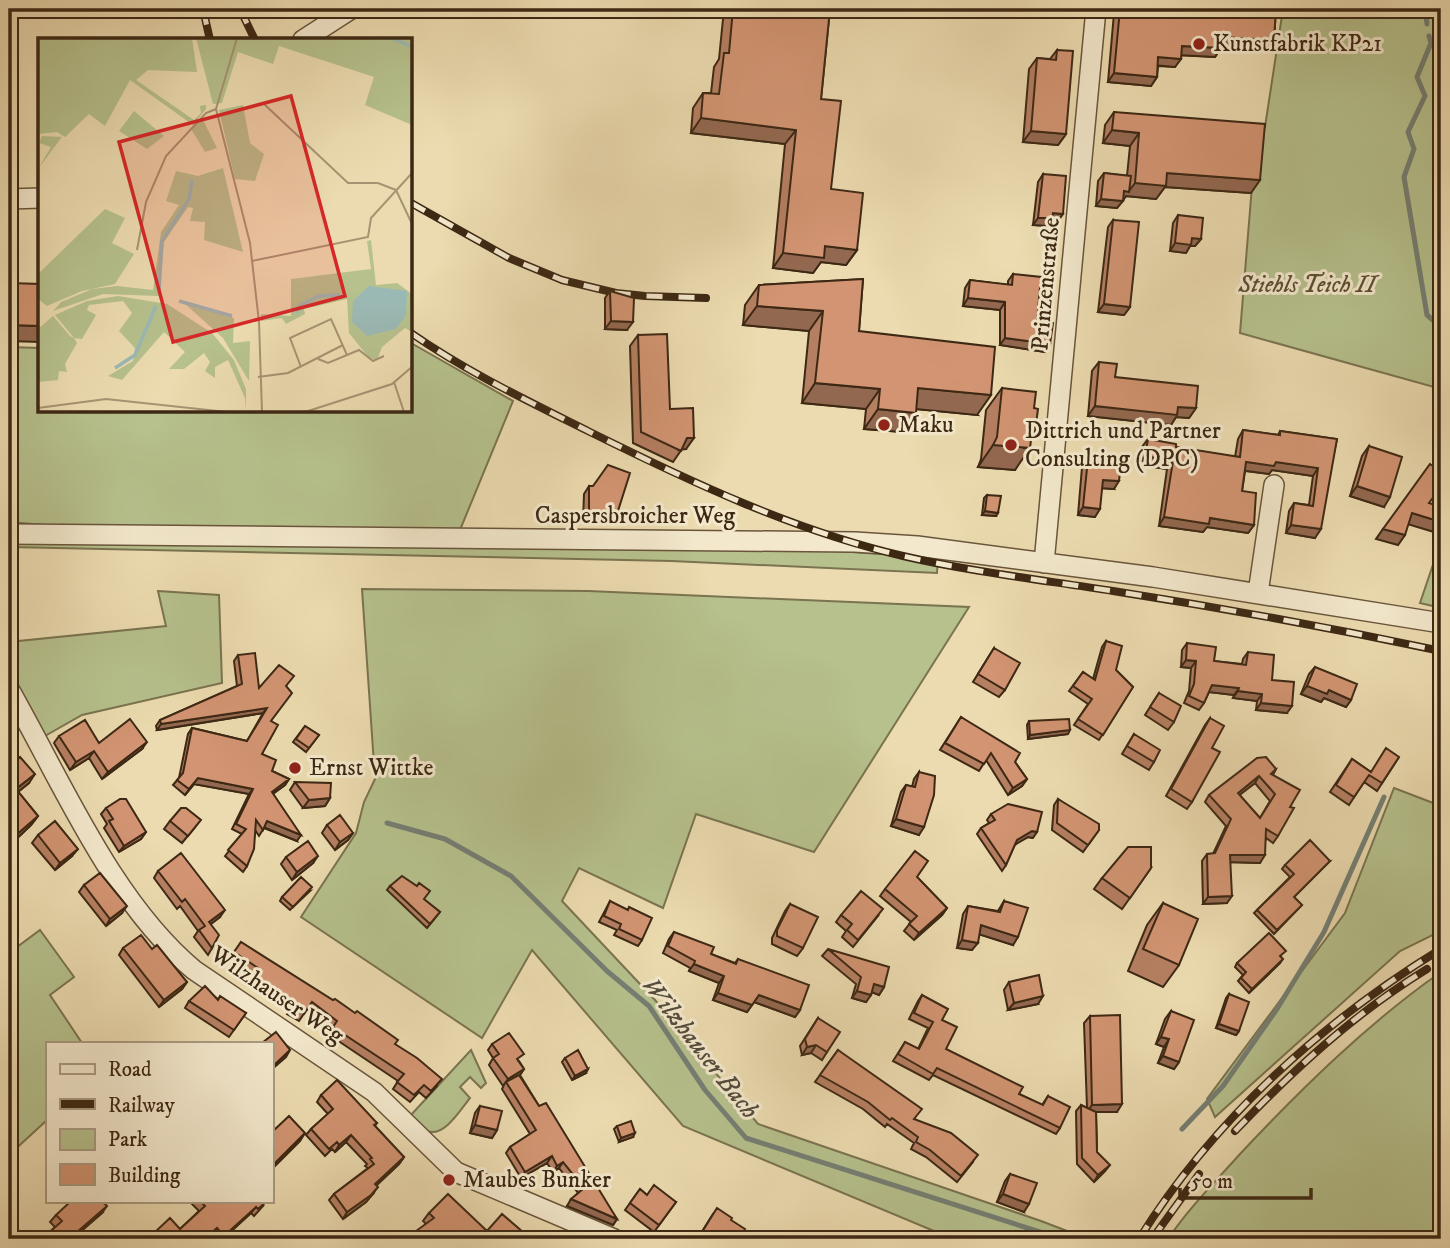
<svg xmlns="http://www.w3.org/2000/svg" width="1450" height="1248" viewBox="0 0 1450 1248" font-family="'IM FELL DW Pica',serif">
<rect width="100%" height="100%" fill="#ecdbb0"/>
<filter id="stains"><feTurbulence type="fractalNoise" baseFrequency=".00286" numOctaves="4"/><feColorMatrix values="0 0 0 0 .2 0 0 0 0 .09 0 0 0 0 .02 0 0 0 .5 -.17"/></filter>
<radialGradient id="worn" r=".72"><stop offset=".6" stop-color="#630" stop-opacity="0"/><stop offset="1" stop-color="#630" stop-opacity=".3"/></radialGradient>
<path fill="#b6c18d" stroke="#7a7450" stroke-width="2" d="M1283,9H1441V389L1240,333L1256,137L1265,127Z
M411,343L513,401L460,530L69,527L9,522V347L40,348V411H411Z
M9,540L809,549L938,558L937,573L671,561L9,547Z
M1441,541V608L1420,603Z
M362,589L588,591L969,607L814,852L696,814L663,908L579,868L562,901L655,1000L758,1124L1041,1221L1088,1239H953L683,1126L532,950L482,1038L301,917L356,833L364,802L375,779Z
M158,591L219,595L222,683L82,715L45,736L9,673V642L166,626Z
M1394,788L1441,806V931L1400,951L1215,1117L1207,1099L1345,913Z
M40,930L74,977L50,995L82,1043H47V1120L9,1155V953Z
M1441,972V1239H1168C1189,1208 1215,1182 1240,1154C1301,1089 1368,1023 1441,972Z
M471,1050L486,1083L481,1088L470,1077L460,1087L470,1098C461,1109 444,1138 427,1131C421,1128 415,1121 410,1116Z"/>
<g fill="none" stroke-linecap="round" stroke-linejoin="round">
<path stroke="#757f74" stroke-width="5" d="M1425,9L1427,24
M1429,36L1431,43L1417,77L1425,96L1408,132L1414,149L1404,177L1427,315L1441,327
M387,823L445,839L511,876L607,971L649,1006L705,1090L746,1138L1062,1239
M1182,1129L1223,1086L1277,1009L1324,932L1384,797"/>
<g stroke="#69553b" stroke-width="22">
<path id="minor" d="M303,40L351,9
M10,199L40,198
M9,534L855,542L917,546L1153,577L1441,623
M1044,563L1096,9
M1258,593L1274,485
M9,689C61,780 112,902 194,970L374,1092L456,1172L614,1239"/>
</g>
<use href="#minor" stroke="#f3e8cc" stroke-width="19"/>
<g stroke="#3d2814" stroke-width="8">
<path id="rail" d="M203,9L210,40
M240,9L255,40
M190,14V9
M411,203L509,258L562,280L616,293L645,296L706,298
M411,333C467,372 528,401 588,431C689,481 792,530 903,556C972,572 1043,580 1113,591C1223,608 1332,628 1441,651
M1235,1131C1293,1070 1355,1013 1427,969
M1139,1239C1214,1119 1322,1022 1441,949
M1152,1239L1199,1174"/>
</g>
<use href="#rail" stroke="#f3e8cc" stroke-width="5" stroke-dasharray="16" stroke-linecap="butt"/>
</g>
<path fill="#b57f62" stroke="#3d2814" stroke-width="2" fill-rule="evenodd" d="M724,9H830L821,99L831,189L857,250L846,265L821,262L813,273L773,268L785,144L691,133L693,108L703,93H711L714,67L719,59Z
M1117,9H1171L1198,11L1195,9H1202L1200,11L1202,12L1204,9H1276L1274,40L1268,49L1221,46V48L1215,57L1181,55L1175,67L1158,66L1157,77L1151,86L1108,82L1114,13Z
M1057,50L1066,134L1058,145L1023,142L1029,69L1037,58L1050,59Z
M1114,112L1251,193L1165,187L1156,199L1126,196L1117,208L1096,206L1098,181L1104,173L1127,176L1130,146L1103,143L1105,125Z
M1043,174L1058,221H1050L1047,226L1033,225L1038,182Z
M1178,215L1201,239L1195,246H1190L1186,253L1170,251L1173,223Z
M1113,220L1130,307L1124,315L1098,312L1108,227Z
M1013,274L1037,321L1045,352L1000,345V310L963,306L965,288L970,280L1008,285V281Z
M863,279L859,331L977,415L916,409V413L902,432L864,429L866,409L802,403L809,331L743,325L745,305L759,285Z
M610,291L627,330L605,329V298Z
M638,335L686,449H682L673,462L633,443L630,346Z
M1099,362L1115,377L1196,408L1189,418L1176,417L1171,425L1088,416L1092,371Z
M1002,388L1031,438L1015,470L978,467L981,459L986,410Z
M1243,430L1278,435L1280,431L1337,439L1315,538L1286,533L1289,511L1294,503L1309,505L1313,476L1272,470L1269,474L1245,471L1242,491L1254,525L1248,533L1207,527L1203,532L1159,526L1167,469L1139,465L1142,447L1148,439L1176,447L1235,457L1238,439Z
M1369,446L1384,507L1350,496L1362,456Z
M1088,459L1114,489L1102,488L1095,517L1078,515L1082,467Z
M589,486L612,521H583L584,494Z
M987,495L996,516L982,515L984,498Z
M1106,641L1116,670L1133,687L1099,740L1074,725L1088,704L1069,691L1083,672L1093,679L1102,647Z
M1187,643L1214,661L1242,664L1243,659L1248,652L1272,680L1287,713L1256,710L1257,701L1233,698L1234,695L1209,692L1204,703L1199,710L1184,703L1189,691L1191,668L1181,667L1182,650Z
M994,648L1005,690L999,697L973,682Z
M238,655L259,688L286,686L271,721L262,754L272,771L289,779L285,785L273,794L297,841L264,828L259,836L255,830L247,866L243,872L225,856L242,834L232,829L249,794L194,784L185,795L173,785L179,778L188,734L192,728L247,741L263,713L157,730L156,726L160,720L237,686L234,661Z
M1315,667L1351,700L1346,707L1324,698L1321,702L1301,694L1309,674Z
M1159,693L1174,722L1168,730L1145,715Z
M961,717L1015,762L1027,779L1022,786L1008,795L986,760L979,771L940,750Z
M1210,718L1212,748L1192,802L1187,809L1166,796L1205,725Z
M1029,721L1068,734L1028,739L1027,725Z
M305,726L319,735L306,752L293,742Z
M1134,734L1154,762L1149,770L1122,754Z
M59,736L99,743L142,749L102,779L89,758L70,770L54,743Z
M1399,757L1377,791L1364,782L1349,805L1330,792L1352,759L1371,772Z
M9,766L29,783L18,792L38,816L31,825L9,846Z
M1276,769L1273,775L1290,807L1278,836L1273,843L1266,838L1260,863L1230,862L1227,903L1203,904L1202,861L1207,854H1213L1226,826L1205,802L1209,795ZM1255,783L1270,801L1260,818L1239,795Z
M919,772V835L891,826L901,792L906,785L912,787L914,779Z
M295,782L330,798L325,806L303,808L290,790Z
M1058,799L1099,830L1083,852L1052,830L1054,805Z
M106,808L146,832L141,839L119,852L104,828L107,824L101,814Z
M991,814L1033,838L1028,837L1015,844L1006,865L1002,871L977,834L981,828L989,823L987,820Z
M170,821L195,827L182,843L164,829Z
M327,825L353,833L348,840L335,850L322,833Z
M38,835L72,856L55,870L32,843Z
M286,857L313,863L292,880L281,864Z
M1330,861L1294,897L1302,905L1274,934L1254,913L1290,877L1282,869L1285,865Z
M1151,868L1122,909L1094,889L1102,878Z
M158,871L220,917L211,924L212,948L208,955L194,937L198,931L180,906L177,909L154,878Z
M917,877L947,908L942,915L914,940L904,931L911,922L880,896L885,889Z
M84,885L122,913L106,926L79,892Z
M390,886L424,900L440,912L427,928L387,890Z
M310,891L290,910L280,901L282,897Z
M610,901L642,940L638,946L614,935L617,930L599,922Z
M1004,901L1013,945L979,934L972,950L957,948L963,914L968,906L998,911Z
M1163,903L1179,965L1163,987L1128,971L1147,925Z
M790,904L803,948L797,956L772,944V938L785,911Z
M841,915L878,916L853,947L842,937L846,931L836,922Z
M674,932L711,954L735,963L738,959L800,1010L795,1017L754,1002L747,1012L713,1000L719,983L689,971L690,968L663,953L669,939Z
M241,942L395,1044L437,1086L426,1098L419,1092L410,1102L393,1089L398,1081L328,1034L332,1028L307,1009L299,1021L287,1014L289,1010L251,985L256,977L230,959Z
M123,948L152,949L187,982L182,989L159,1007L119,955Z
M828,949L884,987L879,995L872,992L866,1002L852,998L856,984L822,956Z
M1281,957L1280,963L1249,993L1238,981L1243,975L1235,967L1237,963Z
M1009,982L1038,1004L1008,1010L1004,990Z
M1229,994L1239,1031L1236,1035L1216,1028L1226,998Z
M922,995L942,1020L946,1049L1019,1094L1042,1105L1048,1096L1060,1128L1056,1134L933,1075L929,1080L893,1061L905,1042L918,1049L928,1028L909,1019L918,1001Z
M218,1000L246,1013L229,1037L185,1008L189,1001Z
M1171,1011L1179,1062L1174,1069L1158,1063L1164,1047L1156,1044L1165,1019Z
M1090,1016L1117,1112H1096L1097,1152L1105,1171L1094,1182L1077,1164L1076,1111L1081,1105L1087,1108L1084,1023Z
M818,1018L827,1052L822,1060L811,1053L802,1055L800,1046Z
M492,1044L519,1061L524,1069L520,1075L539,1106L617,1219L613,1225L567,1206L578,1193L559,1168L553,1172L547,1163L521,1178L506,1153L510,1147L530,1134L502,1089L504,1085L503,1086L489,1065L493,1058L488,1050Z
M838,1050L915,1119L973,1162L957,1182L926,1157L911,1149L914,1143L887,1124L885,1127L863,1109L815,1082Z
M565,1058L586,1073L572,1080L562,1062Z
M321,1095L377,1123L375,1126L404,1157L399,1164L377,1185L374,1193L366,1202L343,1219L329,1200L334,1194L368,1168L365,1166L367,1164L346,1142L335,1152L332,1149L325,1156L306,1135L311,1129L328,1114L317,1102Z
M480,1106L497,1130L492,1138L470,1133L475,1113Z
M617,1126L633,1137L619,1142L614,1129Z
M1010,1174L1024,1212L997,1202L1005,1181Z
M640,1189L647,1195L676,1202L654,1232L625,1210Z
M193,1201H232L233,1202L263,1206L254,1216L251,1213L223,1239H217L212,1234L207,1239H151L150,1238L155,1232L180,1229L199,1211L191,1203Z
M102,1213L72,1239H42L55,1227L50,1222L56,1215Z
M429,1213L487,1231L426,1224L423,1221Z
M713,1214L731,1220L739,1239H701L698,1238Z"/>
<path fill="#936850" stroke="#3d2814" stroke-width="2" d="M650,9H676L673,14Z
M1222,37L1274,40L1268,49L1216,45Z
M1182,46L1221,48L1215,57L1176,55Z
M1158,57L1181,59L1175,67L1152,65Z
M1114,73L1157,77L1151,86L1108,82Z
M701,118L796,130L785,144L691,133Z
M1112,130L1139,133L1130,146L1103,143Z
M1031,131L1066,134L1058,145L1023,142Z
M1167,173L1260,180L1251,193L1165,187L1156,199L1126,196L1124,199H1118L1124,191H1129L1135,183Z
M1101,199L1123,201L1117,208L1096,206Z
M1053,213L1063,214L1058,221H1050L1047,226L1033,225L1038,218Z
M1192,238L1201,239L1195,246H1190L1186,253L1170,251L1175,243Z
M825,246L857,250L846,265L821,262L813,273L773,268L783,253Z
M968,298L1005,302L1000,310L963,306Z
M1104,304L1130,307L1124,315L1098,312Z
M757,306L823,311L809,331L743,325Z
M611,321L633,322L627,330L605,329Z
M9,325L40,326V342L9,341Z
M1005,338L1050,344L1045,352L1000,345Z
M815,383L880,389L866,409L802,403Z
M918,388L991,395L977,415L905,408Z
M1095,406L1178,407L1196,408L1189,418L1176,417L1171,425L1088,416Z
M878,409L916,413L902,432L864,429Z
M1032,432H1035L1024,448H1030L1015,470L978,467L993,445Z
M687,438H694L686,449L679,450Z
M1145,456L1173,461L1167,469L1139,465Z
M1246,462H1276L1318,468L1313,476L1272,470L1269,474L1240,470Z
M1103,480L1119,481L1114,489L1098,488Z
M1357,486L1390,497L1384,507L1350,496Z
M1083,507L1100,509L1095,517L1078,515Z
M985,511L998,513L996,516L982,515Z
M589,513L617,514L612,521H583Z
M1412,513L1441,522L1434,532L1404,523Z
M1164,517L1210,518L1254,525L1248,533L1207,527L1203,532L1159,526Z
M1291,525L1321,529L1315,538L1286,533Z
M1383,529L1405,535L1398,545L1376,539Z
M1186,660L1196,661L1191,668L1181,667Z
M1212,685L1239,688L1234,695L1208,692Z
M1307,686L1329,690L1351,700L1346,707L1324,698L1321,702L1301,694Z
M1238,691L1262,694L1257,701L1233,698Z
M1261,703L1292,706L1287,713L1256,710Z
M267,708L263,713L157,730L161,724Z
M1070,730L1068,734L1028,739L1030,735Z
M147,742L142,749L102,779L108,772Z
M94,751L89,758L70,770L76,762Z
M35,774L29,783L9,799L16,789Z
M1259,776L1255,783L1233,800L1238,793Z
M198,778L253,789L249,794L194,784L185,795Z
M289,779L285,785L268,797L272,792Z
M1027,779L1022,786L1008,795L1013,788Z
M330,798L325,806L303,808L309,800Z
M38,816L31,825L9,846L15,836Z
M896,819L924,827L919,835L891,826Z
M267,821L301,835L297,841L263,827Z
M1032,831L1037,832L1033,838L1028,837L1013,846L1017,840Z
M146,832L141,839L119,852L124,846Z
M353,833L348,840L335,850L340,842Z
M78,849L72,856L55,870L60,863Z
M1230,855H1265L1260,863L1225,862Z
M318,856L313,863L292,880L297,872Z
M1232,896L1227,903L1203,904L1208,897Z
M127,906L122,913L106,926L110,919Z
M947,908L942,915L914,940L919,933Z
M225,910L220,917L204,929L209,922Z
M981,925L1018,937L1013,945L975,933Z
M962,940L978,943L972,950L957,948Z
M1283,959L1280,963L1249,993L1252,989Z
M694,964L724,976L719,983L689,971Z
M187,982L182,989L159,1007L164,1000Z
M874,984L884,987L879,995L869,991Z
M857,991L871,995L866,1002L852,998Z
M718,993L752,1005L747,1012L713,1000Z
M759,995L800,1010L795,1017L754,1002Z
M1043,996L1038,1004L1008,1010L1014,1003Z
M1219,1024L1239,1031L1236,1035L1216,1028Z
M1161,1037L1169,1039L1164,1047L1156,1044Z
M816,1045L811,1053L802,1055L807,1047Z
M290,1050L286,1057L271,1070V1068Z
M1163,1056L1179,1062L1174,1069L1158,1063Z
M524,1069L520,1075L506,1082L503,1086L508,1079Z
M588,1069L586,1073L572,1080L575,1076Z
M1122,1104L1117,1112H1087L1092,1105Z
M475,1125L497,1130L492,1138L470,1133Z
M305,1133L300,1141L271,1170V1167Z
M635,1133L633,1137L619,1142L621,1138Z
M351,1135L346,1142L335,1152L339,1145Z
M552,1156L547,1163L521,1178L525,1172Z
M404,1157L399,1164L371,1190L375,1184Z
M563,1162L559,1168L553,1172L557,1166Z
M1110,1165L1105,1171L1094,1182L1098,1175Z
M378,1187L366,1202L343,1219L347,1212Z
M1003,1194L1029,1204L1024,1212L997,1202Z
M571,1199L617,1219L613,1225L567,1206Z
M107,1206L102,1213L72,1239H69Z
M256,1207L251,1213L222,1239L224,1236Z"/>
<path fill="#d29472" stroke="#3d2814" stroke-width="2" fill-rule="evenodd" d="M733,9H830L821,99L841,101L831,189L863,193L857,250L825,246L824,258L783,253L796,130L701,118L703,93L719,94L724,53H729Z
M1120,9H1171L1217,13L1212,9H1276L1274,40L1222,37L1221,48L1182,46L1181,59L1158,57L1157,77L1114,73Z
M1057,50L1073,51L1066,134L1031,131L1037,58L1056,60Z
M1114,112L1265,124L1260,180L1167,173L1166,186L1135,183L1139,133L1112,130Z
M1104,173L1131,176L1129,192L1124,191L1123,201L1101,199Z
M1043,174L1066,176L1063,214L1053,213L1052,218H1038Z
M1178,215L1203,218L1201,239L1192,238L1191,245L1175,243Z
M1113,220L1139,222L1130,307L1104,304Z
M1013,274L1041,277L1037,321L1053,323L1050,344L1005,338V302L968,298L970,280L1012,285Z
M863,279L859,331L995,347L991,395L918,388L916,413L878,409L880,389L815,383L823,311L757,306L759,285Z
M9,283L40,284V326L9,325Z
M610,291L634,298L633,322L611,321Z
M667,334L670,409L693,408L694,438H687L681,451L641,432L638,335Z
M1099,362L1117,364L1115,377L1198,386L1196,408L1178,407L1177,415L1095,406Z
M1002,388L1036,392L1034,408L1038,409L1035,432H1032L1030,448L993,445L997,437Z
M1243,430L1280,435V431L1337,439L1321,529L1291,525L1294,503L1313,506L1318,468L1276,462L1274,466L1246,462L1242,491L1256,493L1254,525L1210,518L1209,524L1164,517L1173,461L1145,456L1148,439L1176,444V447L1240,457Z
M1369,446L1402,457L1390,497L1357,486Z
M1088,459L1121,463L1119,481L1103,480L1100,509L1083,507Z
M1430,464L1441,472V487L1429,503L1441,507V522L1412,513L1405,535L1383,529Z
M608,465L630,473L617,514L589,513V486H593Z
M987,495L1001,496L998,513L985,511Z
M1106,641L1122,646L1116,670L1133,687L1103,735L1078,719L1092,699L1073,686L1083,672L1095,680Z
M1187,643L1216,647L1214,661L1246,665L1248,652L1274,655L1272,680L1294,682L1292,706L1261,703L1262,694L1238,691L1239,688L1212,685L1204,703L1189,696L1194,684L1196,661L1186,660Z
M994,648L1020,663L1005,690L978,674Z
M255,653L259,688L279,665L294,676L286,686L292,693L271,721L278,725L262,754L276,760L272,771L289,779L272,792L301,835L267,821L263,830L256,820L254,849L247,866L228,850L246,829L236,824L253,789L198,778L189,789L177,780L183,773L192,728L247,741L267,708L161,724L160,720L242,684L238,655Z
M1315,667L1357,684L1351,700L1329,690L1327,694L1307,686Z
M1159,693L1181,706L1174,722L1150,707Z
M961,717L1020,753L1015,762L1027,779L1013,788L991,753L984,764L945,743Z
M1210,718L1224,726L1212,748L1220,752L1192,802L1171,789Z
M130,719L147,742L108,772L94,751L76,762L59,736L85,720L99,743Z
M1069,719L1070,730L1030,735L1029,721Z
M305,726L319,735L309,748L296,739Z
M1134,734L1160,750L1154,762L1127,746Z
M1386,748L1399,757L1382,783L1369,775L1354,797L1336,785L1352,759L1371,772Z
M20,757L35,774L16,789L38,816L15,836L9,828V766Z
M1266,757L1276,769L1271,774L1300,790L1290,807L1294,808L1278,836L1266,829L1265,855H1230L1232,896L1208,897L1207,854L1215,853L1231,819L1209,795L1257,758ZM1259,776L1275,794L1260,818L1238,793Z
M919,772L935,776L934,795L924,827L896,819L906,785L915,787Z
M295,782L331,783L330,798L309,800Z
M120,799H126L146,832L124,846L109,821L113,819L106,808Z
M1058,799L1099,824V830L1088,845L1057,823Z
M1008,804L1042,812L1037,832L1032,831L1017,840L1006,865L981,828L995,820L991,814Z
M181,808H186L201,820L188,836L170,821Z
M340,815L353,833L340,842L327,825Z
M55,821L78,849L60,863L38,835Z
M1310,840L1330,861L1294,897L1302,905L1277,930L1257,910L1294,874L1285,865Z
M308,841L318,856L297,872L286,857Z
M1128,847H1151V868L1130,898L1102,878Z
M915,851L928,861L917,877L947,908L919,933L909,924L917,916L885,889Z
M181,853L225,910L209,922L219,935L212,948L199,930L205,926L185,899L182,902L158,871Z
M100,873L127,906L110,919L84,885Z
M402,876L417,886L419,883L430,891L424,899L440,912L430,924L390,886Z
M301,877L312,887L293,907L282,897Z
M861,891L883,909L858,940L847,930L852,924L841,915Z
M610,901L628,910L629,907L652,918L642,940L619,929L621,924L604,916Z
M1004,901L1028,908L1018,937L981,925L978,943L962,940L968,906L1000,912Z
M1163,903L1198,919L1179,965L1143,949Z
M790,904L818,917L803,948L777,936V930Z
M674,932L714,947L711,954L736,964L738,959L809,985L800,1010L759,995L752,1005L718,993L724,976L694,964L695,961L668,946Z
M1269,933L1286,951L1280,956L1283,959L1252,989L1241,978L1246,972L1237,963Z
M141,935L152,949L157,945L187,982L164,1000L123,948Z
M241,942L333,1000L335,999L355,1013L357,1011L398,1040L395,1044L417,1058L442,1079L431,1091L424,1085L414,1095L397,1082L404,1074L333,1027L337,1021L312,1002L304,1014L292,1007L294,1003L256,978L261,970L234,952Z
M828,949L889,967L884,987L874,984L871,995L857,991L861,977Z
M1039,975L1043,996L1014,1003L1009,982Z
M205,986L218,1000L220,996L246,1013L234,1030L189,1001Z
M1229,994L1249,1002L1239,1031L1219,1024Z
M922,995L948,1009L942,1020L957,1027L946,1049L1023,1087L1019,1094L1043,1105L1048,1096L1070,1107L1060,1128L937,1068L933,1074L898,1054L905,1042L919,1049L933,1022L914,1013Z
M1171,1011L1194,1020L1179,1062L1163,1056L1169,1039L1161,1037Z
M1120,1015L1122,1104L1092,1105L1090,1016Z
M818,1018L840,1032L827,1052L816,1045L807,1047L805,1039Z
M276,1032L290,1050L271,1068V1043H262Z
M509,1033L524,1054L517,1059L524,1069L508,1079L493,1058L499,1054L492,1044Z
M578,1050L588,1069L575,1076L565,1058Z
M838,1050L922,1109L914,1119L951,1133L978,1155L961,1176L930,1150L916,1142L918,1137L892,1118L890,1120L868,1102L820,1075Z
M519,1075L539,1106L546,1103L617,1219L571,1199L584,1188L563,1162L557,1166L552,1156L525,1172L510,1147L536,1130L506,1082Z
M337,1080L377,1123L374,1125L404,1157L375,1184L378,1187L371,1195L347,1212L334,1194L374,1164L370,1159L372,1158L351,1135L339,1145L337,1142L329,1149L311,1129L333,1109L321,1095Z
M1081,1105L1096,1112L1097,1152L1110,1165L1098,1175L1082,1158Z
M480,1106L502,1111L497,1130L475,1125Z
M289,1116L305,1133L271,1167V1133Z
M631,1121L635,1133L621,1138L617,1126Z
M1010,1174L1037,1183L1029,1204L1003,1194Z
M654,1185L676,1202L659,1225L630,1203L640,1189L647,1195Z
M448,1194L487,1231L502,1214L531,1239H405L434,1218L429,1213Z
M71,1201H102L107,1206L69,1239H42L62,1221L56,1215Z
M200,1201H232L233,1202L234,1201H267L258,1209L256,1207L224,1236L217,1228L204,1239H162L155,1232L170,1218L180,1229L205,1206Z
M717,1208L732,1218L731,1220L745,1229L739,1239H714L702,1232Z
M564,1235L569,1239H560Z"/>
<g fill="#8f2418" stroke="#f3e8cc" stroke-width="2.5">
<circle cx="1199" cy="44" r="7"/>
<circle cx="884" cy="425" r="7"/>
<circle cx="1011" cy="445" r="7"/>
<circle cx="295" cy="768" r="7"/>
<circle cx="449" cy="1180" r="7"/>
</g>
<g text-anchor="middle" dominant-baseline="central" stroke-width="6" stroke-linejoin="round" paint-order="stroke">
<g font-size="24" fill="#3d2814" stroke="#f3e8cc" text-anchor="start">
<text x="1213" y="44">Kunstfabrik KP21</text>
<text x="898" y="425">Maku</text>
<text x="1025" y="431">Dittrich und Partner<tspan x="1025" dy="28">Consulting (DPC)</tspan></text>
<text x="309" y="768">Ernst Wittke</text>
<text x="463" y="1180">Maubes Bunker</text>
</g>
<g font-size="24" fill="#3d2814" stroke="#f3e8cc">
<text transform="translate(1046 284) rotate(-85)">Prinzenstraße</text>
<text x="635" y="516">Caspersbroicher Weg</text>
<text transform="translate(277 995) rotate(34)">Wilzhauser Weg</text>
</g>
<g font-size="24" font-style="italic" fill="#5b4e32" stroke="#f3e8cc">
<text x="1307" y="285">Stiehls Teich II</text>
</g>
<g font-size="26" font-style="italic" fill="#544c3c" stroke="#f3e8cc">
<text transform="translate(700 1048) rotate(52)">Wilzhauser Bach</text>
</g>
</g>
<g transform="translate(38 38)">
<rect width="374" height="374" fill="#ecdbb0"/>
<path d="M0,0H154L159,34L110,32L98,42L156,82L163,75L162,68L168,67V71L155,87L92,42L67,88L51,76L27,99L19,94L0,96ZM158,0H374V87L327,67L336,39L241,8L235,26L200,14L184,65L175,66ZM205,67L212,105L226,116L217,143L197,141L181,72ZM96,73L126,98L109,111L81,93ZM164,80L179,110L167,114L153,91ZM4,98L24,99L0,131L13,109L1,105ZM185,130L205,214L166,202L167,184L152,183L155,170L150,169L126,204L121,258L65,256L15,273L23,264L54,251L79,248L115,252L123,194L141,167L128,163L138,133L160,138ZM67,171L87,180L74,205L96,216L77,246L44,253L9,268L0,261V236ZM333,202L338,247L359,245L374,256V294L367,290L344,309L339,322L331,320L311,295L309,261L266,271L267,276L248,286L244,280L223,283V276L253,278V241L333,231L329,203ZM80,258L129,266L174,295L196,322L208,351V374L207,360L190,322L177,329V340L167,333L172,324L166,315L146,331H131L147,314L126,294L84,342L70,338L95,323L97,310L81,293L94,275L85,263L51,267L49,272L58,277L44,301L36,300L39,305L27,326L29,334L21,333L20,342L0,344V291L15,278L32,298L36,300L17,277L49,263ZM146,265L196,280L195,305L212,303L211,343L185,300Z" fill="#b6c18d"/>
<path d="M331,248L369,253L368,277L358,291L329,298L314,284L315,263Z" fill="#9bb9b4"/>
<path fill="none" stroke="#9bb9b4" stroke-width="3.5" d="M353,0L375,9M121,252L124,203L151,161L154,142M141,263L194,278M259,275L263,267L281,258L301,257M77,330L97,317L118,268"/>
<path fill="none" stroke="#a69372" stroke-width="2" d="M199,0L178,71L212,205L221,284L224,374M226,66L310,145H340L358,152M358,152L375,188M99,212L108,164L128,118L168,75L178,71M214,223L330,199L333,180L375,134M280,321L290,325L321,312L335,323L346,318M263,329L252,300L293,281L309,317M220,339L250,335L305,307M356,344L366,374M0,370L68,361L189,374M267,374L354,346L375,328"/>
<path fill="#d62828" fill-opacity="0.15" stroke="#d62828" stroke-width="3.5" d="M253,58L307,258L135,304L81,104Z"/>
<rect width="374" height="374" fill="none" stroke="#3d2814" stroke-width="3.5"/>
</g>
<rect width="1450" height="1248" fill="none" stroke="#ecdbb0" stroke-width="35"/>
<rect x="10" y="10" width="1429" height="1227" fill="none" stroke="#3d2814" stroke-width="3.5"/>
<rect x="18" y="18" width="1415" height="1213" fill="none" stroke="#3d2814" stroke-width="2"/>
<rect x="46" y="1042" width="228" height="161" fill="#f3e8cc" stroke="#aa9b82" stroke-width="2"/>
<rect x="60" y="1064" width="35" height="10" fill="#f3e8cc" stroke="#aa9b82" stroke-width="2"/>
<text x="108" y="1076" font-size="21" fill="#3d2814">Road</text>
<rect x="60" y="1099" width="35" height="10" fill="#3d2814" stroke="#aa9b82" stroke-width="2"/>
<text x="108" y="1112" font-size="21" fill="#3d2814">Railway</text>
<rect x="60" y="1129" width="35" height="21" fill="#b6c18d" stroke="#aa9b82" stroke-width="2"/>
<text x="108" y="1146" font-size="21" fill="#3d2814">Park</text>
<rect x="60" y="1164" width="35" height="21" fill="#d29472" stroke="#aa9b82" stroke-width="2"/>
<text x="108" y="1182" font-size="21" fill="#3d2814">Building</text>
<path d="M1180 1188v10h131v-10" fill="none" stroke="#3d2814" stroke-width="3.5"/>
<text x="1191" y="1188" font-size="21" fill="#3d2814" stroke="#f3e8cc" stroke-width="5" paint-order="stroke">50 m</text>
<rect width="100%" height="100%" filter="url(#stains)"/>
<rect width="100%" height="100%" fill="url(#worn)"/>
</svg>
